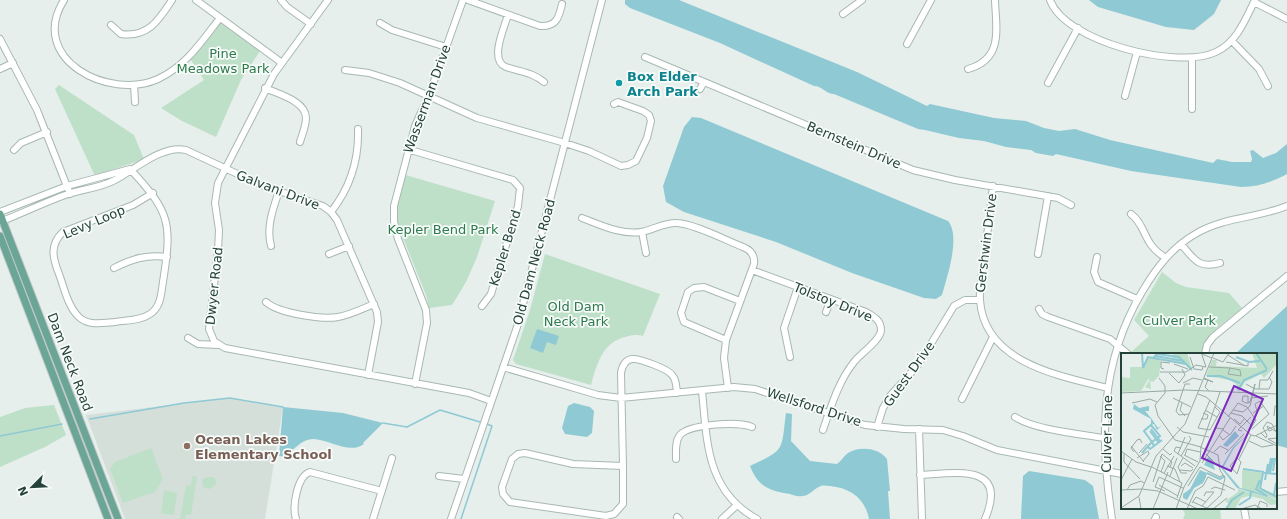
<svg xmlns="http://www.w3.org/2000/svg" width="1287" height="519" viewBox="0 0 1287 519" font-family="'DejaVu Sans',sans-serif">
<rect width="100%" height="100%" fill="#e6efeb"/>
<path fill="#d4dfda" d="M230,398L283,407L265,519H125L86,415Z"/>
<path fill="#bfe0c8" d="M219,22L260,51L241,80L216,137L182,121L161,108L204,80L191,60Z
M59,85L134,135L144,159L97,175L94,174L55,89Z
M402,174L495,201L477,257L466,282L452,305L429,308L426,295L397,223L396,205Z
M545,254L660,294L643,336C636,334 632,335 625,337C602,343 597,364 591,385L516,364L513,360L530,310Z
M1162,272L1176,283L1186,287L1229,293L1242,308C1227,321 1205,333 1202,354H1132L1131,352L1149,336L1134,320Z
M54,405L66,435L45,447L0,467V417L25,408Z
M151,448L163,479L155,492L123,503L110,469L115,462Z
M192,476L197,477L191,515L186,514L185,519H180L186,485L191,486Z
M208,477H213L216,480V484L210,489L203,487L202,479Z
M164,490L177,493L174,515L161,513Z
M1182,508H1220L1221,519H1183L1185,514Z"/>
<path fill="#8ec9d4" d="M625,0H679L857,72L927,106L930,104L994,118L1026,121L1044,128L1059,131L1075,129L1110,140L1213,163L1217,159L1232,162H1251L1252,159L1250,151L1253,150L1263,158L1276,153L1287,144V174C1272,182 1258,187 1241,187L1131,171L1056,154L1053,156L1036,153L1031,150L1006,147L984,141L959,138L925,130L918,129L834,94C826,94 822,86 814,86L720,43L630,8L625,4Z
M1089,0H1221L1214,14L1194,30L1166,27L1098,7Z
M692,117L701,118L948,221C961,236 947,277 942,295L936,299L924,298L852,273L776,242L684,212L666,202L663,186L684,127Z
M1287,306V448L1276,445V354H1235Z
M537,329L559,336L556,345L547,342L543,353L530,348Z
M574,403L590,407L594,411L592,433L587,437L565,434L562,428L568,406Z
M283,407L343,413L383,423L363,443L364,444C349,455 329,439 313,439C302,439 293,450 285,457L279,456Z
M786,413L792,414L791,441L810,461L837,464C841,461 844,456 848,453C858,446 879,447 887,459L890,491H888L890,519H869C865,498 850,488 830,486C827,486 823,485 821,486C814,488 810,496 802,496C798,497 793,495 790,494C768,491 758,486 750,466C786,449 781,451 786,413Z
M1029,471L1085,480L1093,486L1099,519H1021L1023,476Z"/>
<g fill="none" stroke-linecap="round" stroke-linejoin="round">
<path stroke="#8ec9d4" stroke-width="1.5" d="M90,419L184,403L230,398L283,407
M383,423L407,427L440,410L480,422
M0,436L62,424
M461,519L492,426L487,424"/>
<g stroke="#a8b8b2" stroke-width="8">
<path id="minor" d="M64,0C27,59 109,101 158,79C186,66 202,41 220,18
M196,0L282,63
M281,0L287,7L311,24
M328,0L274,74L218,183L215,203L219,230L218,251L209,329L214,341L225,348L469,393L491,401
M468,0L540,26C556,27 559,18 562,4
M1050,0C1065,42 1178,70 1216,52C1237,42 1245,20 1255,0
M1254,2L1287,19
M843,14L862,0
M508,15C504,28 489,61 506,67C520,72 532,72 544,82
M380,23L392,30L446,47
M111,25L121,34C148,38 159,20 172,0
M0,39L37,110L70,194
M1232,41L1259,69L1268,86
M907,44L931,0
M645,57L913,170L955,180L1058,198L1071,205
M0,69L13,63
M968,69C1004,59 996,28 995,0
M345,70L369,73L400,83L477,118L565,143L589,151L621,166L628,165L636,161L647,138L651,121L649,115L643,111L618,102L614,104
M1048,83L1078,28
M134,85L135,102
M265,88C278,94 306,101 306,118C306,126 302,135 300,142
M700,89L704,82
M1125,96L1137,52
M1192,109V58
M407,149L513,180L520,188L518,206L491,294L482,306
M14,150L21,143L47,132
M130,169C171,213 172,223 163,282C161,294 161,307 150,314C140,321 126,320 115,322C103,323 90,326 80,318C68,308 64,287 59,274C53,259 49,245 63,232L133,205L153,193
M993,186C990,211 987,236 984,261C982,274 979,287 980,300C984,363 1060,376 1108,388
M0,212L67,186L130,169
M331,212C350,188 359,159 358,129
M1131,214C1147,226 1142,244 1166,258
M582,218C601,225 621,235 641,232C653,230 665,222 677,223C695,224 725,240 743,247C751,250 755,255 754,264L726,340L724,358L728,388
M0,222C23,213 45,202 68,194C83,189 100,188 115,180C134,170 163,144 186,150L261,185L323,206L331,212L337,220L377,312L378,322L368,375
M642,232L646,253
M1181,244C1194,259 1198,269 1220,263
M271,246C266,227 273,209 279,191
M329,254L349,246
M1038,254L1048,196
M1097,257L1094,272L1098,282L1137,299
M114,268C132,259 147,254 167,257
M752,270L866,312C873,316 881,320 881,330C881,340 860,354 854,362C838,382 831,407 823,430
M266,302C278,313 322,320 338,317C350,315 362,309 374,304
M1039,309L1042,314L1048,317L1110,339L1128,354
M826,312L831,299
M188,338L198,344L218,345
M726,340L684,322L681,313L688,292L694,288L704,287L740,301
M1205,354L1207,345L1213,337L1287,276
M790,357L784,328L798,287
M503,367L598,395L621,398L734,387L755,389L865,425L904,429L943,430L963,436L997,450L1122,474
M415,384L427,323L426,310L398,239L394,222V206L415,126L429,95L463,0
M702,391C707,441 706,491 757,519
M962,399L993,337
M1015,417C1035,430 1080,434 1104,438
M877,427L883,408L890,396L918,365L954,306L965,300H980
M919,429L922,519
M525,453L573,464L623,466V504L614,514L606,516L510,502L503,494L502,487L512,459L518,454Z
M676,459C676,451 675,441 680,435C689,424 740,421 752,427
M623,466L621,373C622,367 625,360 632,359C639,358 668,369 672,375C677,380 676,387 677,393
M920,475C956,473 1009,463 985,519
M439,476L464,479
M1276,492L1287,491
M1244,508L1246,519
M677,517L679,519
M296,519C292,507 297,476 310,472L382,491
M373,519L392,458
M451,519L517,327L602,0
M722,519L737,505
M1112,519C1100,440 1099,364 1142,292C1156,268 1172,247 1197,233C1224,217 1258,218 1287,206
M1155,519L1156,517"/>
</g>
<g stroke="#c2cac8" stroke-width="9">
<path id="major" d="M0,214L118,519
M0,236L108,519"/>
</g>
<use href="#minor" stroke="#fff" stroke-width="6"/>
<use href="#major" stroke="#6aa596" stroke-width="7"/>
</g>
<circle fill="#0f9aa8" stroke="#f7fbf9" stroke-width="1.5" cx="619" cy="83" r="4"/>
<circle fill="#8d6e63" stroke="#f7fbf9" stroke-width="1.5" cx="187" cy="446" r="4"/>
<g text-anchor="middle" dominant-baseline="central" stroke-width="3.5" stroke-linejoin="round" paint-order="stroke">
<g font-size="13" fill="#2d7a4b" stroke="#f7fbf9">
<text x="223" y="53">Pine<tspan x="223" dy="15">Meadows Park</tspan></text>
<text x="443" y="229">Kepler Bend Park</text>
<text x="576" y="306">Old Dam<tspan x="576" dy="15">Neck Park</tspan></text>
<text x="1179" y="320">Culver Park</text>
</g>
<g font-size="13" font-weight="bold" fill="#0d838f" stroke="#f7fbf9" text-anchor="start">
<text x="627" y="76">Box Elder<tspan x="627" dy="15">Arch Park</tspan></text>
</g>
<g font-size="13" fill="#24423a" stroke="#f7fbf9">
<text transform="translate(427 99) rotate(-70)">Wasserman Drive</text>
<text transform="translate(854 145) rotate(23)">Bernstein Drive</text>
<text transform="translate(278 190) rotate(21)">Galvani Drive</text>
<text transform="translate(94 222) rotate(-23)">Levy Loop</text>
<text transform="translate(986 243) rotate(-83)">Gershwin Drive</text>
<text transform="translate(505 248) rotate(-73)">Kepler Bend</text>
<text transform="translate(534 262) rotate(-75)">Old Dam Neck Road</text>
<text transform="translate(214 286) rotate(-84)">Dwyer Road</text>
<text transform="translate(833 302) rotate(22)">Tolstoy Drive</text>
<text transform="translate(70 362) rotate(69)">Dam Neck Road</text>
<text transform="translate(909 374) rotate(-54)">Guest Drive</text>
<text transform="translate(814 407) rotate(18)">Wellsford Drive</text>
<text transform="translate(1107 434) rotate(-89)">Culver Lane</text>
</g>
<g font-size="13" font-weight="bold" fill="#785e54" stroke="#f7fbf9" text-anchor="start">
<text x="195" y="439">Ocean Lakes<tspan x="195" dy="15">Elementary School</tspan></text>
</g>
</g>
<g transform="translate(1121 353)">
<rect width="156" height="156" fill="#e6efeb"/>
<path d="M35,0L36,6L52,7V0H66L71,16L65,11L40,7L38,23L32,29L29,28L30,36L24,34L28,28V25L20,38L0,39V24L9,25V14H24L27,3L32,5ZM131,0H156V11L143,25L140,21L124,29L118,39L115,31L109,27L85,23L91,7H96L95,13L136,15ZM121,117L142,120L140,135L156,142V146L121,136ZM117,136L156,147V151L149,152L142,146L128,143L120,145L114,156H105L108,151L104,148L117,139Z" fill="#bfe0c8"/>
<path d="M13,51L18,55L28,53V58H24L30,65L37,75L41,72L36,77L33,71L30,72V66L12,56ZM114,78L118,83L106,94L102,92ZM127,81L113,95L102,115L119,135L132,138L156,147L116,135L100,115L112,94ZM87,104L91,106L94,117L83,112ZM79,117L86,120L85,124L82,130L73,135L66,147L62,145V141L69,136Z" fill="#8ec9d4"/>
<path fill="none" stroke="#8ec9d4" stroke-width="2" d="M21,0L22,15L27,4L65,11M135,0L146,16M34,3L63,8M115,4L128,9L139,8M32,5L36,1L58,4L71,17M86,23H100L119,30M117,37L123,27L146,17M30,76L39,88M29,78L38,90M27,94L29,96L41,87M21,100L28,92L31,89L39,83L30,72L23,78L31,89L33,93M122,116L143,119M152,118L154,105M86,120L99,126L104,123M143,120L156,121M147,120L150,105M149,120L152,105M139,127L135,136L146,143M144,127L147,111M139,136L142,120M140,136L156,144M153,142L155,130M118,152L129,145L130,139M105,156L111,147L123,139"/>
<path fill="none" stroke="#98aaa4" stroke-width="1" d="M78,0L91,5M107,2L124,13M69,4L73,16L81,17L82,14M92,5L102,9L108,0M105,9L127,13V10M53,11L67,16M88,14L109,15L119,17L120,23L107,21L109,15M43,16L40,15V9L49,10M39,19H65L75,12L85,14L81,2M48,20L58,30L64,22L61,16M38,25L44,33V40L34,52L37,63L54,87L80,94M83,26L92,29L83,25M87,27L84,34L88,38M62,30L72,25L81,27M125,31L134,36H148L151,29L148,24M138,36L139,27H147L152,18M0,40L64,37L156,41M77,41L85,44L130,82M52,45L70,54M130,45L147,43M89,47L77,75L89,77L99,59L94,54M11,50L29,46L36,49M61,50L59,57L64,63M127,50V43H122L121,48L125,50H127L129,49M84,57L96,64M112,57L122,59L129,53L134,31L129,49M110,60L121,63L131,73M132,60L143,53M68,61L58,62L55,58L64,31H69M153,63L154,53H156M107,64L117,50L126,54L135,67L128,78M80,66H86L87,62L82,60M113,66L119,71L124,65M56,74L62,79L88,84M131,76L148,61L139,48L134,51L136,58M102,77L109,82L115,73M151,77L148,78L146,73L156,79M121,78L117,77L130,64M92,80L95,75L103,76M140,80L145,85L146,82L142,75L146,69L151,71L155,79M98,82L102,87L108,82M130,82L134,83L156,72M135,83L156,93M156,85L147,86L156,91M128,88L141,94L152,92M10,93L23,109M79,94L97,102L99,117L104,125L100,142L85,156M60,95L55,94L53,98L74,113M42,96L49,102L51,100M0,98L15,109L30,114M13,99L10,95L16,87L19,86L21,90M93,99L99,93L107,97M3,100V109L19,126M18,100L26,91M57,101L64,84M85,101L98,114M104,101L123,81M63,102L77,109M64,102L66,96L79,99M39,103L44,108L40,119M60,103L70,86L68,83M16,105L27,98L28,101L22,108M62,105L57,114L60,120H66M116,105L120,109L116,121L109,113ZM118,106L130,82M81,110L109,65M46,113L54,116L59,129M60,113L64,110L72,115M31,114L61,130L56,145M58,117L70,118L72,116M43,120L53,103M49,123L56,105M0,127L11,106M32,129L41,101L51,109L49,114M38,132L57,143M67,133L79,114L99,124L102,122M90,136L94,134L104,137M0,137L21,136L35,103L64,71L93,0M6,137L9,132L20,128L23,130M44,138L34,134L38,124L62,135M83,143L85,139H93M18,144L20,156M57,147L77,156M72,149L88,156M71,150L75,144L85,149M81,153L93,139M0,155L18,143L21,136L37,138L57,147M32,156L47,119M55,156L63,134L79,108L80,94L99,39M66,156L74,138L82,133L87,124L114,137M92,156L106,145M120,156L134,152L141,156M136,156L139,148L146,151V154"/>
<path fill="#7b2cbf" fill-opacity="0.15" stroke="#7b2cbf" stroke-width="2" d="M113,33L142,46L110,118L81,105Z"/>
<rect width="156" height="156" fill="none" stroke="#24423a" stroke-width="2"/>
</g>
<g transform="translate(32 487) rotate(246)" stroke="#f7fbf9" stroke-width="3" paint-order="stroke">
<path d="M0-3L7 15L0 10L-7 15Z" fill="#24423a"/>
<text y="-6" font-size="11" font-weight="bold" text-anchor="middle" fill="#24423a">N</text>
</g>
</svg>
